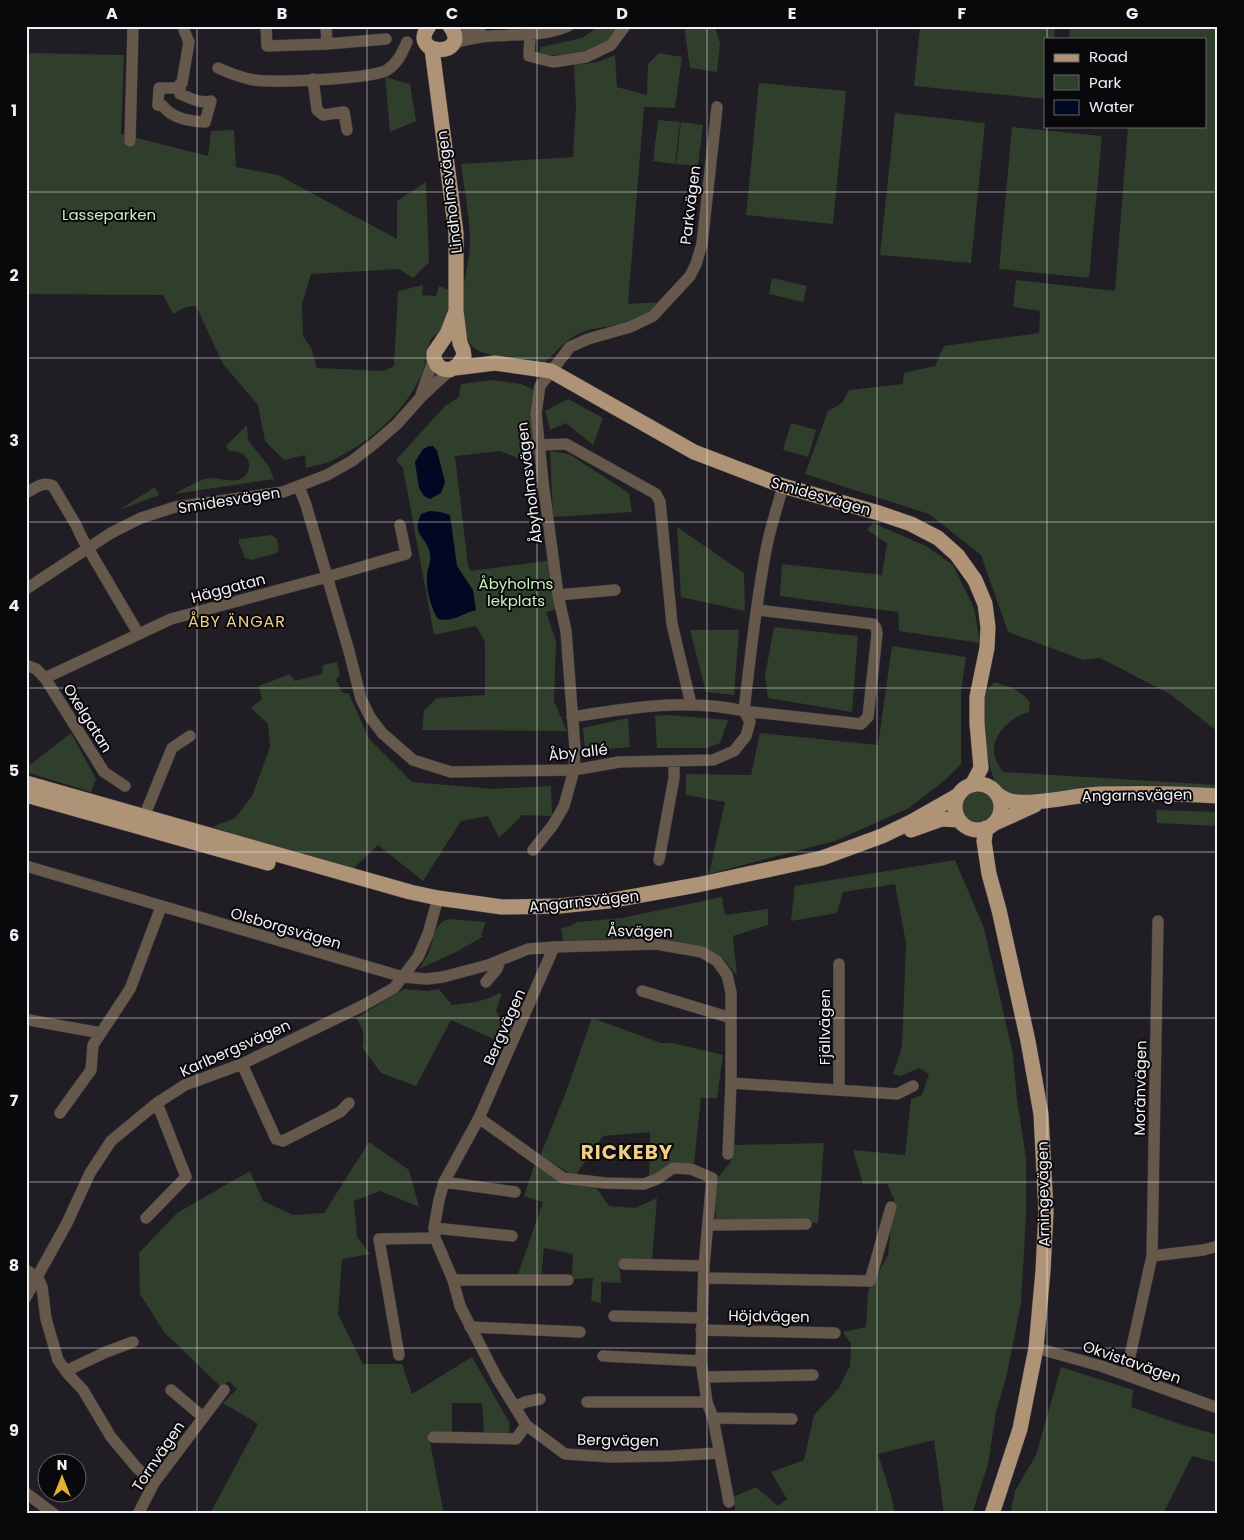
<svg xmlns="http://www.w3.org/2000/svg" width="1244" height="1540" viewBox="0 0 1244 1540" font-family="Poppins,sans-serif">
<rect width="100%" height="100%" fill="#201d24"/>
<path fill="#303e2c" d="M599,26H619L614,38L583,53L538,56L541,47L582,38Z
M684,26L704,28L705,26H715L720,44L717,72L690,68Z
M920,26H1055L1054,39H1045V99L914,86Z
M1070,26H1218V732L1170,694L1100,658L1083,660L1008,632L981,555L929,514L805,474L828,411L842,403L849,390L903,384L904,373L935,366L944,346L1039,333L1040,311L1013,307L1016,280L1115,291L1128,126H1205V39H1069Z
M27,53L124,55L121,134L208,156L211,131L234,130L236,167L278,175L397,239V201L426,182L429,262L413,278L399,269L311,274L302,304L303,336L311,348L317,368L383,371L394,366L398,291L423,285L422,295L436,296L439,286L449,290C449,303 450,320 441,330C436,335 431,337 429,344C425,353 426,362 423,371C407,410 373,440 335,459C327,464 316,465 306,468L305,455L284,460L265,441L258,405L223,364L196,306L186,307L173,314L163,295L26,294Z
M659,53L682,57L675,108L644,107L628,304L660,302C648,314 633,323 616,325C603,328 590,328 578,334C566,340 555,353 545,362C528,359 486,358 474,348C448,326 468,276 470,248C471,223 464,189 461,164L573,157L576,106L574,65L598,62L615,55L617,87L647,95L648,64Z
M385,77L410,84L416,121L390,132Z
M759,83L846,91L833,224L746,215Z
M895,113L985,123L971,263L880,255Z
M658,120L680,122L675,164L653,161Z
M681,122L703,125L698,166L676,164Z
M1012,127L1102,136L1089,278L999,269Z
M772,278L807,286L803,302L769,294Z
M493,380L521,384L534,390L530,410L535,454L525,461L500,451L455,456L468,565L471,571L554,560L561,608L546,612L556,641L554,701L567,731L422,730L424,710L437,698L485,695V642L476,626L434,635L403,468L396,460L445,406L459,397L461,384Z
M568,399L603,418L593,445L566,423L550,430L545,411Z
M791,423L816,430L808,457L783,450Z
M247,425L248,440L269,467L274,479L174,494C184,489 195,482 205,479C219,475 240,489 248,471C250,466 249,461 246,457C242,452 235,451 229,451L226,446Z
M550,451L569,454L629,493L632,512L553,517Z
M155,487L159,495L119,510Z
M873,523L926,546L953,565L974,608L980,643L899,631L898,612L780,596L782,564L882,575L887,543L867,530Z
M677,527L744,573L745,611L681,597Z
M271,535L277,539L279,550L277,553L251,560L245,558L239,543V539Z
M774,627L858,636L852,712L768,698L765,676Z
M690,630H739L734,695L706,692Z
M892,646L966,657L961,691V764L945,780L909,808L835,841L709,874L725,802L686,795V774L751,775L760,733L878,745Z
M337,662L340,675L336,680L342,692L349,694L369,739L412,782L493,789L551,786L552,816L522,815L499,838L488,816L461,821L423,881L378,845L354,868L290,851L212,827L235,818L252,796L270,747L268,724L251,708L262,699L259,686L290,674L295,681L322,674L323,665Z
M994,682C1009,686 1020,690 1030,702L1029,712C1013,716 993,733 994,751C994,759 999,766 1003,772L1218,785V790C1166,785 1112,782 1061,791C1042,794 1019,804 1002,791C991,782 987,754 986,741C986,728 981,706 985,695C986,691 991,686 994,682Z
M668,715L728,720L720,743L707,748H657L655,716Z
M628,718L630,747L585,751L583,728Z
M71,733L96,779L91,792L26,772V768Z
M961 806a17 17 0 1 1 34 0a17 17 0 1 1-34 0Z
M1156,810L1218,812V826L1157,823Z
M955,860L984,928L1013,1054L1017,1100L1026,1158V1217L1021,1303L1007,1374L996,1412L988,1464L972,1514H944L934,1440L878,1454L891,1495L895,1514H736L733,1497L756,1487L778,1506L787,1499L771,1472L804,1460L814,1415L839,1388L850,1366L851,1344L843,1332L866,1327L868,1291L888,1255L894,1199L887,1184H863L853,1150L905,1155L911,1099L922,1095L929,1074L919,1068L901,1076L893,1074L902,1047L906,943L895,884L843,892L837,913L791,921L795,886Z
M722,897L725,915L768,909V925L733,936L737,976L723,958L701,946L653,937L563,941L561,928L568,927L577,922L622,918Z
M448,919L486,922L481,935L484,936L456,952L419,969C422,964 426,958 429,952C435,937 432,926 448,919Z
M404,989L428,991L439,989L452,1005C469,1003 484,1002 499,993L502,994L496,1011L503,1023H509L516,1015L522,1002H529L509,1046L451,1020L416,1086L381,1073L362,1047C365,1034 363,1028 356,1018Z
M592,1018L661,1043H673L723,1055L717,1098H701L694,1163C679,1163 668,1165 657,1176L649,1177L650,1132L603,1136L575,1176L540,1156L566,1092Z
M369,1142L409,1170L419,1207L380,1191L354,1201L357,1237L370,1254L342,1259L338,1314L363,1364H402L412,1394L472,1357L509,1422L510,1434H484L482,1403H452V1433L428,1432L444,1514H210L258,1424L223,1403L237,1389L229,1381L221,1387L164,1332L140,1294L139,1253L177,1213L250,1171L263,1201L293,1215L324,1213Z
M824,1143L818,1223L754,1221L716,1222L715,1198L716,1180L731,1161L734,1145Z
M535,1163L568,1184L595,1186L609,1206L635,1208L657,1198L652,1261L619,1260L621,1283L601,1282V1303L591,1301L593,1278L572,1279L573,1254L544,1248L541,1277H517L543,1202L524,1196Z
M1061,1367L1133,1390L1131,1407L1180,1424L1218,1435V1463L1192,1456L1163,1514H1010L1015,1491L1036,1455Z"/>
<path fill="#000823" d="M429,446H433L437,451L445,482L441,493L430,499L424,496L419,488L415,462L423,449Z
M430,511L440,512L450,515L457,566L473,590L476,610C460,614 456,622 438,619C431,608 426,590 427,577C427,568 432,562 430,554C427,536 411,536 421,514Z"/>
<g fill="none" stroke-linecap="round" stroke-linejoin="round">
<g stroke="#3e3b41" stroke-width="12">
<path id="minor" d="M266,26L267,46L327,44L386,39
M326,26L327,44
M450,27L482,34
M530,35L529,56L553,62L586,57L611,45L625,26
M453,43C465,40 478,37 491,36C518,34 543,37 568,26
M218,68C230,73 241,78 254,80C274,83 372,79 387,70C398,63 402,53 407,42
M313,79L317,110L323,115L344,112L347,130
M180,84V94C190,98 201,104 211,101L205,122C189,121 173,119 163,106L158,105L159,88H177L182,83L189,42L184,30V26
M130,141L133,26
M421,395L434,358
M539,445L566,444L656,494L660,502L672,624L691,704
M299,487L306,505L349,651L361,699L370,717L382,733L413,760L451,772L574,770L619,762L713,760L734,751L746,736L750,722L744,711C686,698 629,708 572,717
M26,493C35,488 43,481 53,486L76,525L82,538L138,633
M26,589L111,533L141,518L175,507L283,492L327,475L352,461L375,443L397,424L421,397L450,370
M558,595L615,590
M758,610L873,624L876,628L877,634L868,717L861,724L744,711C750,658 756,603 766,550C770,529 777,508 783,486
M26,665L36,669L45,678L104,772L125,786
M45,678L171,619L327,577L406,554L400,525
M141,824L172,748L190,736
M533,850L553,825L564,806L574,770L575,749L566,631L558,595L543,482L536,413L540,386L570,347L588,339L630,327L653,316L690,276L696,264L702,244L717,107
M659,860L674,778V761
M26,866L403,977L427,979L443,977L488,965L528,949L554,947L656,944L702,952L717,961L727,975L731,992V1083L897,1094L913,1086
M554,947L479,1118L444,1182L439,1200L434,1228L435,1238L453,1280L460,1306L497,1378L526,1425L565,1454L611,1457L670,1456L719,1453
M486,982L497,969L500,960
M642,991L731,1018
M29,1020L101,1033
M242,1064L276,1139L283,1141L340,1112L349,1103
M839,1090V964
M60,1113L91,1070L93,1045L130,989L161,907
M479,1118L563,1178L605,1183L644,1184L657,1179L673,1168L691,1169L712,1178L704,1266L701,1361L707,1402L713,1418L729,1502
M728,1154L731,1083
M444,1182L515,1192
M146,1218L186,1177L157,1103
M708,1225L806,1224
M434,1228L512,1236
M1152,1256L1203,1250L1218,1246
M624,1264L704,1266
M26,1270L38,1278L42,1287L46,1319L58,1360L68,1374L83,1390L111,1437L137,1468L154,1483
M704,1278L870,1281L891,1207
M453,1280H568
M26,1297L67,1223L90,1173L111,1141L157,1103L185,1085L242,1064L362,1006L394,988L418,957L428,934L438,898
M614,1316L703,1318
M470,1327L580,1332
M701,1330L835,1333
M1036,1348L1101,1366L1218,1408
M399,1355L379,1239L435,1238
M603,1356L701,1361
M66,1371L106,1352L133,1342
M1126,1374L1152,1256L1158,921
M703,1377L813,1375
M171,1390L203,1417
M587,1402H707
M515,1407L525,1402L540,1399
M713,1418L792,1419
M433,1437L516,1439L526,1425
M26,1493L54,1514
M138,1514L154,1483L224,1390"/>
</g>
<g stroke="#3e3b41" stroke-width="16">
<path id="major" d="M429,26C406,57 473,58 450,26
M432,49L456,233V311L460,343L463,350L464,356L458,365L450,370L443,369L437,365L434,358V353L447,334L456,311
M455,368L495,363L551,371L694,452L783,486L879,513L911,524L938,538L957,555L975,580L985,604L988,627L987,648L977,697V723L981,768L972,785
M26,783L410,892L438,898L502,907L559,906L608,901L697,885L822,858L882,836L911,822L957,796
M955 807a23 23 0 1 1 46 0a23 23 0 1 1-46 0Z
M997,794C1001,797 1006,800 1011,801C1033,806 1074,795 1099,794C1139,793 1178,793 1218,796
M26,795L268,863
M993,824L1035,805
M986,828L984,841L989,874L999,910L1028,1041L1041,1114L1046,1212L1043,1271L1036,1348L1020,1429L992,1514
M911,830L942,819L959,820"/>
</g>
<use href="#minor" stroke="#66594b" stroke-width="11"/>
<use href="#major" stroke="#ae9376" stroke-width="15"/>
</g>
<path fill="none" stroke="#f3f1f6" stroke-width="1" stroke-opacity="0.55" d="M197,26V1514M367,26V1514M537,26V1514M707,26V1514M877,26V1514M1047,26V39M1047,126V1514M26,192H1218M26,358H1218M26,522H1218M26,688H1218M26,852H1218M26,1018H1218M26,1182H1218M26,1348H1218"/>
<g text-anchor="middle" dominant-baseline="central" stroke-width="4" stroke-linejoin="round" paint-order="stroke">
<g font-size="15" fill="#f3f1f6" stroke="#09080b">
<text transform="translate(449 192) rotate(-97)">Lindholmsvägen</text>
<text transform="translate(690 205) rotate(-83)">Parkvägen</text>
<text transform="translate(529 483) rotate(-97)">Åbyholmsvägen</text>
<text transform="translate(821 496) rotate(16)">Smidesvägen</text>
<text transform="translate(229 500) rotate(-9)">Smidesvägen</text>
<text transform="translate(228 588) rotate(-15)">Häggatan</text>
<text transform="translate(88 718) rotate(58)">Oxelgatan</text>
<text transform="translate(578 752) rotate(-6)">Åby allé</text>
<text transform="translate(1137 795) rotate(-1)">Angarnsvägen</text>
<text transform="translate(584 901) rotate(-6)">Angarnsvägen</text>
<text transform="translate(286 928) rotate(16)">Olsborgsvägen</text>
<text transform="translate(640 931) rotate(1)">Åsvägen</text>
<text transform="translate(504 1027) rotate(-66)">Bergvägen</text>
<text transform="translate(824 1027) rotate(-90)">Fjällvägen</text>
<text transform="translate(235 1048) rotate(-24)">Karlbergsvägen</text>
<text transform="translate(1140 1088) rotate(-89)">Moränvägen</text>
<text transform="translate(1043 1194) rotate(-91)">Arningevägen</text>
<text transform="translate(769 1316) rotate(1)">Höjdvägen</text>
<text transform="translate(1132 1362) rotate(19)">Okvistavägen</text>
<text transform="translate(618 1440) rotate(1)">Bergvägen</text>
<text transform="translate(158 1456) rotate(-56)">Tornvägen</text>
</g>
<g font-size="15" fill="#c4f3ba" stroke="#09080b">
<text x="109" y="214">Lasseparken</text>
<text x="516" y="583">Åbyholms<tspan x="516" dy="17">lekplats</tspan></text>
</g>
<g font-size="16" letter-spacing="1" fill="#f2ce85" stroke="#09080b">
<text x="237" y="621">ÅBY ÄNGAR</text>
</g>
<g font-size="20" font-weight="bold" letter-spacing="1" fill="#f2ce85" stroke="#09080b">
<text x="627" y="1152">RICKEBY</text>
</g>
</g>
<rect width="1244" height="1540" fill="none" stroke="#09080b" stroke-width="55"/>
<rect x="1044" y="38" width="162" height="90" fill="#09080b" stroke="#676569"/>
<rect x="1054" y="54" width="25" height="8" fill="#ae9376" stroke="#676569"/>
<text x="1089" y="62" font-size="15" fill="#f3f1f6">Road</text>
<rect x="1054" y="75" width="25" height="15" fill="#303e2c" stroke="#676569"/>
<text x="1089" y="88" font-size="15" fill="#f3f1f6">Park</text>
<rect x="1054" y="100" width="25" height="15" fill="#000823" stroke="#676569"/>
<text x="1089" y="112" font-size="15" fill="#f3f1f6">Water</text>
<g transform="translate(62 1478)"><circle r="24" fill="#09080b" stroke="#676569"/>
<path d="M0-4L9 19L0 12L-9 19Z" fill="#e2af34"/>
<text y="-8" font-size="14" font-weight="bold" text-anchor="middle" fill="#f3f1f6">N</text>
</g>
<rect x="28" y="28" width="1188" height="1484" fill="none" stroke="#f3f1f6" stroke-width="2"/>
<g font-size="16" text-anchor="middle" font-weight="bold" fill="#f3f1f6">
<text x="112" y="19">A</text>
<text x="282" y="19">B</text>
<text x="452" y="19">C</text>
<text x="622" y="19">D</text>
<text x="792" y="19">E</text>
<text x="962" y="19">F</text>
<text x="1132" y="19">G</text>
<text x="14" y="116">1</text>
<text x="14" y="281">2</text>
<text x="14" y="446">3</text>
<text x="14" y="611">4</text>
<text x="14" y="776">5</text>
<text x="14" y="941">6</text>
<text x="14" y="1106">7</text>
<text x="14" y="1271">8</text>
<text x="14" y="1436">9</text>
</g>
</svg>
